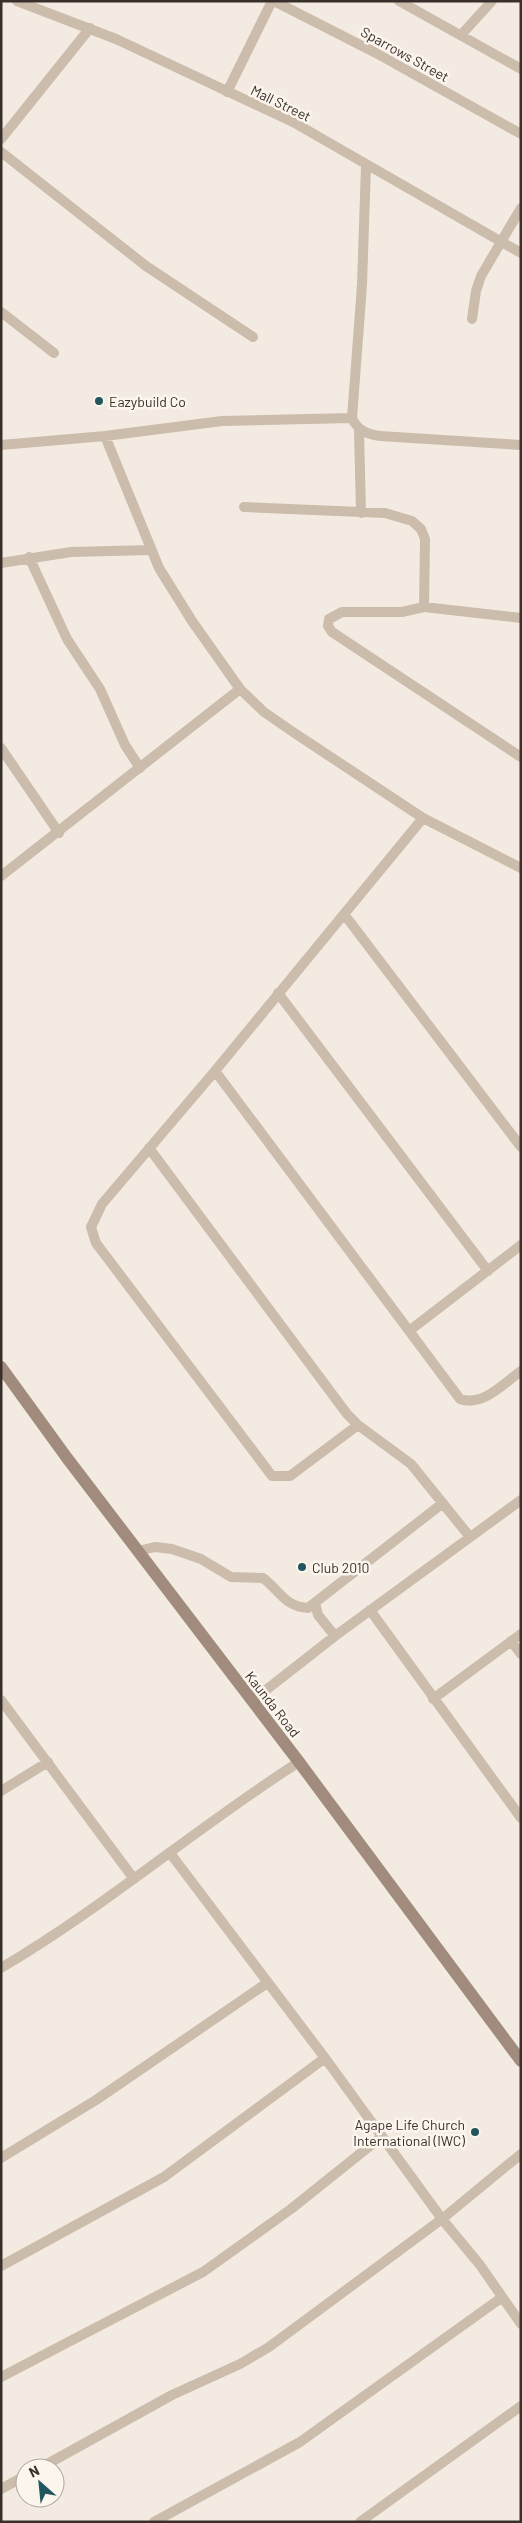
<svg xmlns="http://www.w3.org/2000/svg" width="522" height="2523" viewBox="0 0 522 2523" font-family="Barlow,sans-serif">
<rect width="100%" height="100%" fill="#f3ebe1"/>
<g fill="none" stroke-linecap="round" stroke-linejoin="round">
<path stroke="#ccbcac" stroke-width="10" d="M17,1L116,39L293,122L521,253
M274,1L376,53L521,134
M399,1L521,69
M461,35L492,1
M227,92L272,1
M1,139L90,28
M1,152L146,266L253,337
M1,312L54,353
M472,319L476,291L481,276L521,208
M352,418C358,431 367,434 380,436L521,445
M359,430L361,513
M105,436L159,568L192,621L240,689L264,712L293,732L423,818L521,868
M1,445L105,436L222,421L352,418L362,285L366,166
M244,507L385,513L412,521L421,529L425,539L424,607L402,612H342L329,619L328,626L332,632L521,757
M29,557L67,639L100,689L125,745L140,768
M1,563L71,552L150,550
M424,607L521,618
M1,748L59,833
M1,876L240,689
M344,914L521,1147
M278,993L488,1271
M215,1071L460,1399C483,1407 503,1384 521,1371
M149,1148L347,1414L358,1425L411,1464L470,1537
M409,1331L521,1245
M358,1425L290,1476H272L96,1243L91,1227L102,1204L215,1071L423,818
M138,1551L155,1547L172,1549L201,1559L231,1577L263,1578C279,1590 285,1607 308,1608L443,1503
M315,1603L318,1615L335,1636
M370,1610L521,1818
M511,1641L521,1654
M433,1699L521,1634
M1,1700L134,1879
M252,1701L335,1636L521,1500
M1,1791L48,1762
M170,1853L325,2058L442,2219L480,2265L521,2324
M1,1968C106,1906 197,1827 299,1762
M1,2158L96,2100L267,1983
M1,2266L164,2177L325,2058
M1,2377L203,2272L291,2209L381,2137
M40,2468L172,2395L240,2364L269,2347L442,2219L521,2154
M1,2489L25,2476
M154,2522L300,2442L501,2298
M360,2522L521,2406"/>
<path stroke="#a08b7d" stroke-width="12" d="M1,1367L67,1458L299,1762L521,2061"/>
</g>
<g fill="#20565c" stroke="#fbf5ed" stroke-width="2">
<circle cx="99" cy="401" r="5"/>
<circle cx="302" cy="1567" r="5"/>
<circle cx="475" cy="2132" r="5"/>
</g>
<g text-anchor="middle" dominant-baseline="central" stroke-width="5" stroke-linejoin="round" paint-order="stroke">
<g font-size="14" fill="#3a302b" stroke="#fbf5ed">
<text transform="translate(405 54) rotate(29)">Sparrows Street</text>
<text transform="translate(281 103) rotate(26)">Mall Street</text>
<text transform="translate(273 1704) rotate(52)">Kaunda Road</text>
</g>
<g font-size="14" fill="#3a302b" stroke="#fbf5ed" text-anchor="start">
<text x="109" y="401">Eazybuild Co</text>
<text x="312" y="1567">Club 2010</text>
<text x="465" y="2124" text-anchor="end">Agape Life Church<tspan x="465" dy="16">International (IWC)</tspan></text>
</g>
</g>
<rect width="522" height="2523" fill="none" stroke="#3a302b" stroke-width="5"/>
<g transform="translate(40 2483) rotate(333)"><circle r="24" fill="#fbf5ed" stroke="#aea69f"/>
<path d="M0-4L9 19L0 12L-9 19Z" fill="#20565c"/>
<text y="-8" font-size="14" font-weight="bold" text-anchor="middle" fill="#3a302b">N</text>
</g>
</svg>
